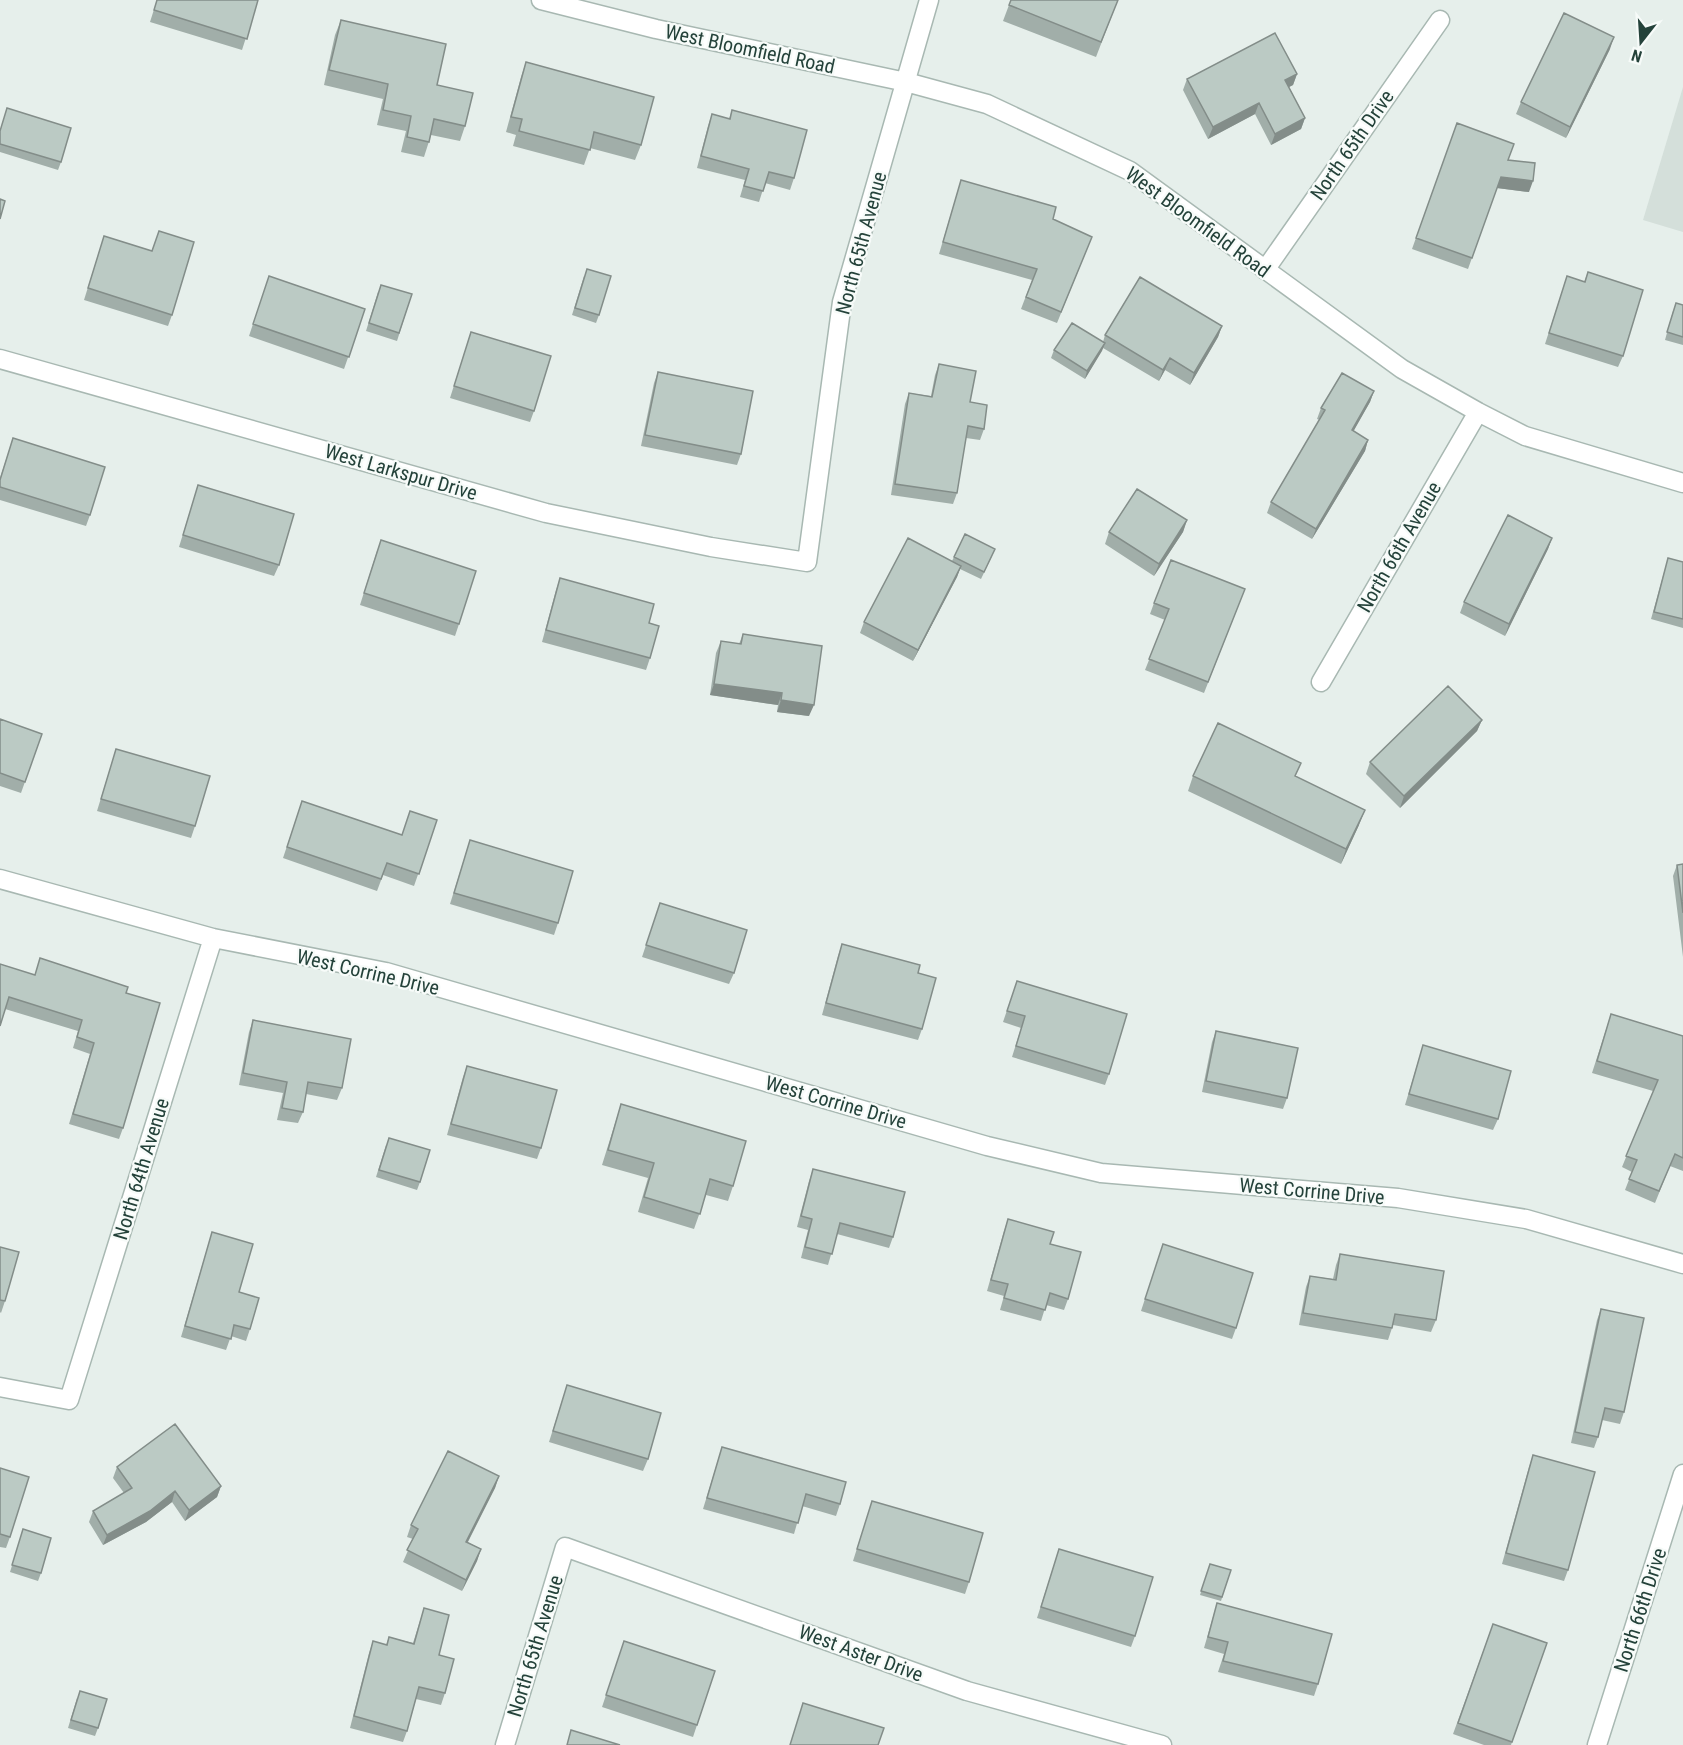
<svg xmlns="http://www.w3.org/2000/svg" width="1683" height="1745" viewBox="0 0 1683 1745" font-family="'Roboto Condensed',sans-serif">
<rect width="100%" height="100%" fill="#e6efeb"/>
<path fill="#d4dfda" d="M1683,87V232L1643,220Z"/>
<g fill="none" stroke-linecap="round" stroke-linejoin="round">
<g stroke="#a8b8b2" stroke-width="21">
<path id="street" d="M541,0L656,29L906,82L987,104L1130,171L1402,369L1478,412L1525,436L1683,483
M1265,270L1440,20
M0,359L546,513L711,547L807,562L842,302L929,0
M1321,682L1478,412
M0,879L213,938L386,972L987,1146L1101,1173L1398,1198L1526,1219L1683,1264
M0,1387L69,1400L213,938
M505,1745L565,1547L967,1691L1162,1745
M1597,1745L1683,1474"/>
</g>
<use href="#street" stroke="#fff" stroke-width="18"/>
</g>
<path fill="#a1aea9" d="M157,0H258L242,50L150,22Z
M1118,0L1096,57L1003,21L1009,5Z
M341,20L437,85L465,126L460,141L431,135L424,157L401,152L406,131L377,125L383,99L324,85L335,35Z
M1610,49L1566,138L1516,114L1521,102Z
M526,62L641,145L635,160L590,148L584,165L513,146L516,135L506,132L521,77Z
M1297,74L1293,85L1289,87L1305,118L1301,129L1271,145L1255,114L1208,139L1183,90L1187,79Z
M732,110L794,178L790,190L765,183L759,202L740,197L745,180L697,168L708,126L712,114L729,119Z
M1457,123L1508,160L1529,192L1497,188L1468,269L1412,249Z
M0,129L61,162L58,170L0,152Z
M961,180L1092,237L1057,323L1021,309L1032,280L939,254Z
M159,231L172,315L168,326L84,300L104,236L152,251Z
M1588,272L1623,356L1618,367L1545,344L1567,276L1584,282Z
M269,276L365,309L344,369L249,336Z
M584,276L599,315L596,323L572,315Z
M378,292L412,294L397,341L366,331Z
M1683,305V345L1665,340L1673,311Z
M1222,326L1218,337L1190,385L1165,370L1159,381L1103,348L1085,379L1051,358L1054,350L1103,342L1105,335Z
M471,332L534,411L530,422L450,398Z
M939,364L984,429L980,440L966,438L957,493L953,504L891,495L905,404L909,393L931,396L935,375Z
M658,372L741,454L737,465L641,446L654,383Z
M1374,391L1370,402L1353,431L1368,440L1365,451L1312,539L1267,513L1271,502L1320,420L1317,419L1321,408Z
M13,438L90,515L86,526L0,500V478Z
M198,485L279,565L274,576L179,547Z
M1187,520L1183,532L1154,576L1105,544L1109,532Z
M1552,538L1548,549L1505,636L1460,613L1464,602Z
M377,551L459,624L455,636L360,605Z
M992,556L981,579L960,569L957,577L913,661L860,633L864,622L952,561L954,557Z
M1668,558L1683,562V628L1651,619Z
M560,578L649,623L650,658L646,670L542,642L556,590Z
M1245,589L1204,693L1145,670L1165,620L1150,614L1154,603Z
M743,634L809,716L777,712L778,705L710,695L716,653L721,641L739,644Z
M0,719L42,734L21,793L0,786Z
M1482,720L1477,731L1400,808L1366,774L1370,762Z
M116,749L195,826L191,838L97,811Z
M1193,776L1359,825L1341,864L1188,791Z
M302,801L401,835L437,820L414,886L383,875L377,891L283,858Z
M470,840L558,923L554,935L450,904Z
M1683,864V957L1673,876L1677,865Z
M660,903L734,973L729,984L642,957Z
M842,944L918,973L922,1029L918,1040L822,1015L838,956Z
M0,964L34,975L126,993L123,1128L119,1139L69,1124L90,1054L73,1048L78,1031L5,1009Z
M1017,981L1109,1074L1105,1085L1012,1057L1021,1028L1003,1022Z
M1611,1014L1683,1036V1171L1670,1166L1655,1203L1625,1190L1632,1172L1622,1167L1653,1091L1592,1073Z
M253,1020L342,1088L337,1100L306,1094L303,1112L298,1123L277,1120L283,1093L239,1085L249,1032Z
M1216,1031L1287,1098L1283,1109L1202,1092L1212,1042Z
M1423,1045L1498,1119L1493,1130L1405,1105Z
M467,1066L541,1148L537,1159L447,1135L463,1077Z
M621,1104L733,1186L728,1201L706,1195L694,1229L638,1212L648,1178L602,1165Z
M386,1145L420,1182L417,1190L376,1177Z
M813,1169L893,1237L889,1248L837,1234L828,1265L801,1258L808,1230L797,1227L809,1181Z
M1008,1219L1050,1244L1068,1299L1064,1310L1046,1305L1041,1321L1000,1310L1004,1296L987,1291L1004,1231Z
M212,1232L250,1329L246,1341L231,1336L226,1350L181,1337Z
M1163,1244L1236,1328L1232,1339L1141,1311Z
M0,1247L5,1301L1,1313L0,1312Z
M1340,1254L1436,1320L1431,1332L1393,1325L1388,1340L1299,1325L1306,1287L1310,1276L1333,1279L1336,1265Z
M1601,1309L1624,1412L1620,1424L1602,1420L1598,1437L1594,1448L1571,1443L1597,1320Z
M567,1385L648,1459L643,1471L549,1442Z
M722,1447L840,1504L836,1516L802,1506L794,1534L703,1509Z
M1533,1455L1568,1570L1564,1581L1502,1564L1529,1467Z
M117,1467L221,1486L217,1497L185,1521L172,1502L146,1522L103,1545L89,1522L93,1511L124,1493L113,1478Z
M0,1468L10,1537L6,1548L0,1547Z
M499,1476L495,1488L468,1542L481,1549L477,1561L462,1591L403,1562L413,1539L407,1537L411,1525Z
M872,1501L969,1582L965,1594L853,1561Z
M21,1537L41,1573L38,1581L10,1572Z
M1059,1549L1135,1636L1131,1647L1037,1618Z
M1210,1564L1231,1570L1221,1601L1200,1595Z
M1217,1603L1318,1684L1314,1696L1218,1672L1224,1654L1204,1648Z
M424,1608L439,1655L445,1693L441,1705L416,1699L407,1731L403,1742L350,1728L369,1653L373,1641L386,1645L389,1637L413,1643Z
M1493,1624L1547,1643L1511,1745H1484L1453,1734Z
M624,1641L715,1671L693,1737L602,1707Z
M77,1698L98,1728L95,1736L68,1728Z"/>
<path fill="#838d89" d="M1614,37L1610,49L1566,138L1570,127Z
M1297,74L1293,85L1281,91L1285,80Z
M1259,103L1255,114L1208,139L1213,127Z
M1305,118L1301,129L1271,145L1275,134Z
M1501,177L1533,181L1529,192L1497,188Z
M1222,326L1218,337L1190,385L1194,373Z
M1105,343L1102,351L1085,379L1087,371Z
M1170,358L1165,370L1159,381L1163,370Z
M1374,391L1370,402L1348,441L1352,430Z
M1368,440L1365,451L1312,539L1316,529Z
M1187,520L1183,532L1154,576L1159,564Z
M1552,538L1548,549L1505,636L1509,624Z
M961,566L957,577L913,661L918,650Z
M714,684L782,693L778,705L710,695Z
M781,700L814,705L809,716L777,712Z
M1482,720L1477,731L1400,808L1404,796Z
M1365,810L1359,825L1341,864L1346,849Z
M499,1476L495,1488L462,1553L466,1542Z
M221,1486L217,1497L185,1521L189,1510Z
M175,1491L172,1502L146,1522L103,1545L107,1535Z
M481,1549L477,1561L462,1591L466,1580Z"/>
<path fill="#bbcac4" stroke="#838d89" stroke-width="1.5" d="M157,0H258L247,39L154,10Z
M1011,0H1118L1101,42L1009,5Z
M1564,13L1614,37L1570,127L1521,102Z
M341,20L446,44L437,85L473,93L465,126L434,119L429,142L407,137L411,116L383,110L388,84L329,70Z
M1275,33L1297,74L1285,80L1305,118L1275,134L1259,103L1213,127L1187,79Z
M526,62L654,97L641,145L594,132L590,150L519,131L522,119L511,117Z
M7,108L71,128L61,162L0,144V131Z
M732,110L807,130L794,178L769,172L763,191L744,186L749,169L701,156L712,114L730,119Z
M1457,123L1514,144L1508,160L1535,163L1533,181L1501,177L1472,258L1416,238Z
M961,180L1056,207L1053,219L1092,237L1061,312L1026,297L1037,269L943,242Z
M0,199L5,201L0,219Z
M159,231L194,242L172,315L88,288L104,236L152,251Z
M587,269L611,276L599,315L575,308Z
M1588,272L1643,290L1623,356L1549,333L1567,276L1585,282Z
M269,276L365,309L349,357L253,324Z
M1140,277L1222,326L1194,373L1170,358L1163,370L1105,335Z
M381,285L412,294L399,333L369,323Z
M1676,303L1683,305V337L1667,332Z
M1072,323L1105,343L1087,371L1054,350Z
M471,332L551,356L534,411L454,386Z
M939,364L976,371L970,402L987,405L984,429L968,426L957,493L895,484L909,393L932,397Z
M658,372L753,391L741,454L645,435Z
M1342,373L1374,391L1352,430L1368,440L1316,529L1271,502L1325,410L1321,408Z
M13,438L105,467L90,515L0,487V480Z
M198,485L294,514L279,565L183,535Z
M1137,489L1187,520L1159,564L1109,532Z
M1508,515L1552,538L1509,624L1464,602Z
M965,534L995,549L984,572L954,557Z
M908,538L961,566L918,650L864,622Z
M381,540L476,571L459,624L364,593Z
M1668,558L1683,562V619L1654,612Z
M1171,560L1245,589L1208,682L1149,659L1169,609L1154,603Z
M560,578L654,604L649,623L659,626L650,658L546,630Z
M743,634L822,646L814,705L781,700L782,693L714,684L721,641L741,644Z
M1448,686L1482,720L1404,796L1370,762Z
M0,719L42,734L25,782L0,773Z
M1218,723L1301,763L1295,776L1365,810L1346,849L1193,776Z
M116,749L210,776L195,826L101,799Z
M302,801L402,835L410,811L437,820L419,874L387,863L381,879L287,847Z
M470,840L573,871L558,923L454,893Z
M1683,864V913L1677,865Z
M660,903L747,930L734,973L646,945Z
M842,944L920,965L918,973L936,978L922,1029L826,1003Z
M40,958L128,987L126,993L160,1003L123,1128L73,1114L94,1043L77,1037L82,1020L9,997L0,1026V964L35,975Z
M1017,981L1127,1014L1109,1074L1016,1046L1025,1016L1007,1011Z
M1611,1014L1683,1036V1158L1675,1154L1659,1191L1629,1179L1637,1160L1626,1156L1658,1080L1597,1061Z
M253,1020L351,1039L342,1088L308,1082L303,1112L282,1108L287,1082L243,1073Z
M1216,1031L1298,1048L1287,1098L1206,1081Z
M1423,1045L1511,1071L1498,1119L1409,1094Z
M467,1066L557,1090L541,1148L451,1124Z
M621,1104L746,1141L733,1186L710,1179L700,1214L644,1197L654,1163L608,1150Z
M389,1138L430,1150L420,1182L379,1170Z
M813,1169L905,1192L893,1237L840,1223L832,1254L805,1247L812,1219L801,1216Z
M1008,1219L1054,1232L1050,1244L1081,1252L1068,1299L1050,1293L1045,1310L1004,1298L1008,1284L991,1280Z
M212,1232L253,1244L239,1292L259,1298L250,1329L234,1325L231,1339L185,1326Z
M1163,1244L1253,1273L1236,1328L1145,1299Z
M0,1247L19,1252L5,1301L0,1300Z
M1340,1254L1444,1271L1436,1320L1395,1314L1392,1328L1303,1313L1310,1276L1336,1280Z
M1601,1309L1644,1318L1624,1412L1605,1408L1598,1437L1575,1432Z
M567,1385L661,1413L648,1459L553,1431Z
M175,1424L221,1486L189,1510L175,1491L150,1511L107,1535L93,1511L132,1488L117,1467Z
M722,1447L846,1482L840,1504L806,1494L798,1523L707,1498Z
M448,1451L499,1476L466,1542L481,1549L466,1580L407,1550L418,1529L411,1525Z
M1533,1455L1595,1472L1568,1570L1506,1553Z
M0,1468L29,1477L10,1537L0,1534Z
M872,1501L983,1533L969,1582L857,1549Z
M23,1529L51,1538L41,1573L12,1565Z
M1059,1549L1153,1577L1135,1636L1041,1607Z
M1210,1564L1231,1570L1222,1597L1201,1591Z
M1217,1603L1332,1634L1318,1684L1223,1661L1228,1642L1208,1637Z
M424,1608L449,1615L439,1655L454,1659L445,1693L419,1687L407,1731L354,1716L373,1641L387,1645L389,1637L414,1644Z
M1493,1624L1547,1643L1512,1742L1458,1723Z
M624,1641L715,1671L697,1725L606,1695Z
M80,1691L107,1699L98,1728L71,1720Z
M803,1703L884,1728L878,1745H790Z
M571,1730L620,1745H567Z"/>
<g text-anchor="middle" dominant-baseline="central" stroke-width="4.5" stroke-linejoin="round" paint-order="stroke">
<g font-size="20" fill="#24423a" stroke="#f7fbf9">
<text transform="translate(750 49) rotate(12)">West Bloomfield Road</text>
<text transform="translate(1352 145) rotate(-55)">North 65th Drive</text>
<text transform="translate(1198 222) rotate(36)">West Bloomfield Road</text>
<text transform="translate(861 243) rotate(-75)">North 65th Avenue</text>
<text transform="translate(401 472) rotate(16)">West Larkspur Drive</text>
<text transform="translate(1399 547) rotate(-60)">North 66th Avenue</text>
<text transform="translate(368 972) rotate(13)">West Corrine Drive</text>
<text transform="translate(836 1102) rotate(16)">West Corrine Drive</text>
<text transform="translate(141 1169) rotate(-73)">North 64th Avenue</text>
<text transform="translate(1312 1191) rotate(5)">West Corrine Drive</text>
<text transform="translate(1640 1610) rotate(-72)">North 66th Drive</text>
<text transform="translate(535 1646) rotate(-73)">North 65th Avenue</text>
<text transform="translate(861 1653) rotate(20)">West Aster Drive</text>
</g>
</g>
<g transform="translate(1641 42) rotate(197)" stroke="#f7fbf9" stroke-width="4.5" paint-order="stroke">
<path d="M0-4.5L10 22L0 15L-10 22Z" fill="#24423a"/>
<text y="-9" font-size="16" font-weight="bold" text-anchor="middle" fill="#24423a">N</text>
</g>
</svg>
